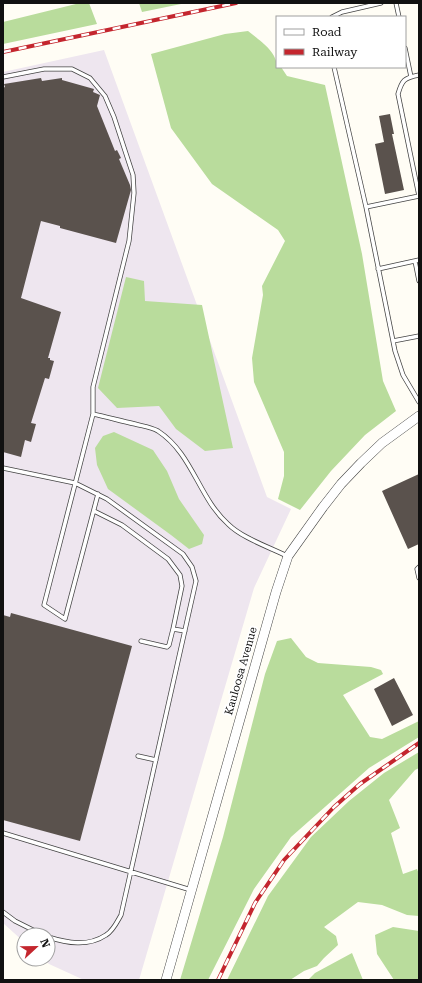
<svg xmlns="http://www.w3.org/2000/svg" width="422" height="983" viewBox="0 0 422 983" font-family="'Roboto Serif',serif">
<rect width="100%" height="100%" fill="#fffdf5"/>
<path fill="#eee6ef" d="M104,50L267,497L291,509L254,588L139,980H84L49,964L44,959H48V935H24V942L3,923V72Z"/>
<path fill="#b9dc9c" d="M80,3H89L97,24L3,44V22Z
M139,3H186L142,12Z
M248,31C259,40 277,51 277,67H281L287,76L325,85L362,254L383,381L396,411L365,435L331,471L300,510L278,499L284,476V452L254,382L252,358L263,295L262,286L285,241L278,230L212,184L171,128L151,54L225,34Z
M126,277L144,281L145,301L202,305L233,448L205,451L176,429L159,406L117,408L98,388Z
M114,432L153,450L167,471L179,499L204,535L202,544L189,549L171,535L108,489L97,465L95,448L103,436Z
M291,638L306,657L318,663L371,667L381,670L383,674L343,695L370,737L382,739L419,721V737L369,768L291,837L254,889L208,980H180L223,837L265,674L277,641Z
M419,752V768L415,770L389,800L400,828L391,833L403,874L417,869L419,874V916L407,915L382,905L358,902L324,927L336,936L338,945L324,958L317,966L304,971L290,980H227L268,896L311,837L349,801L384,773Z
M393,927L419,931V980H394L377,954L375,935Z
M352,953L363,980H308L315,973Z"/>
<path fill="#5a524d" d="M41,78L42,81L62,78V80L94,89L93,92L100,95L97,106L115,151L117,150L121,158L119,159L130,185L131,190L116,243L60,228V226L41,221L21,298L61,312L48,358H50V360L54,361L49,379L45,378L31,423L36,424L31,442L25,440L21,457L3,452V88L5,87L4,84Z
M390,114L394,134H392L404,190L385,194L375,144L384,142L379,116Z
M419,474V544L408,549L382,491Z
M11,613L132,646L80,841L3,820V615L10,617Z
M394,678L413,715L392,726L374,689Z"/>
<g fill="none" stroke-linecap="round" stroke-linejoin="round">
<g stroke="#444" stroke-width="5">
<path id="service" d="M396,3L399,17
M332,17L342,12L381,3
M405,48L411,77
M334,67L366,207L395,351L403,375L419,402
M3,77L44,69H72L90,78L105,96L114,117L133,175L134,193L129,241L93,387V414L44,605L65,619L98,494
M419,196L398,94C402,80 404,78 419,75
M366,207L419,196
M415,261L419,281
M378,269L419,260
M393,341L419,336
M93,414C107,417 121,421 135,424C142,426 151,427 158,431C193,454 198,497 228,524C242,538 269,547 287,556
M3,468L75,483L107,499L183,554L192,567L196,581L121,915C117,922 113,931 106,935C88,947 67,943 48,937
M94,511L122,525L168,559L180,575L182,586L173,629L185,631
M419,567L417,569L419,578
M141,641L167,647L169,645L173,629
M138,756L156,760
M3,833L191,890
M3,912L15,921L43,935"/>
</g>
<g stroke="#444" stroke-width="10">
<path id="tertiary" d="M166,980L276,592L288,556L323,507L341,484L361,463L382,443L419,416"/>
</g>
<use href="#service" stroke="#fff" stroke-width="3.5"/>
<use href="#tertiary" stroke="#fff" stroke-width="9"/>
<g stroke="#c4262e" stroke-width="4">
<path id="rail" d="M3,52L236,3
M218,980L255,903L284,860L334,807L360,784L419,743"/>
</g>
<use href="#rail" stroke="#fff" stroke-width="2.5" stroke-dasharray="8" stroke-linecap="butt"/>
</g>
<g text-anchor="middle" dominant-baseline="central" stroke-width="4" stroke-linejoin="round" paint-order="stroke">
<g font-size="11" fill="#111" stroke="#fff">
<text transform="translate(241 671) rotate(-74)">Kauloosa Avenue</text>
</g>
</g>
<rect width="422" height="983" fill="none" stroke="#111111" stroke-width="8"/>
<rect x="276" y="16" width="130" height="52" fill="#ffffff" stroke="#a0a0a0"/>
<rect x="284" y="29" width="20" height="6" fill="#ffffff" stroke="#a0a0a0"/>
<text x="312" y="36" font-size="12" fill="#111111">Road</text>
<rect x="284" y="49" width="20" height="6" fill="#c4262e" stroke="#a0a0a0"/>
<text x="312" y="56" font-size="12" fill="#111111">Railway</text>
<g transform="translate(36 947) rotate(68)"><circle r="19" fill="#ffffff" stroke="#a0a0a0"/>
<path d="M0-3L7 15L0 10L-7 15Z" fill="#c4262e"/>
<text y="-6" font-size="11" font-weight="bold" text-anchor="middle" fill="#111111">N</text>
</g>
</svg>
